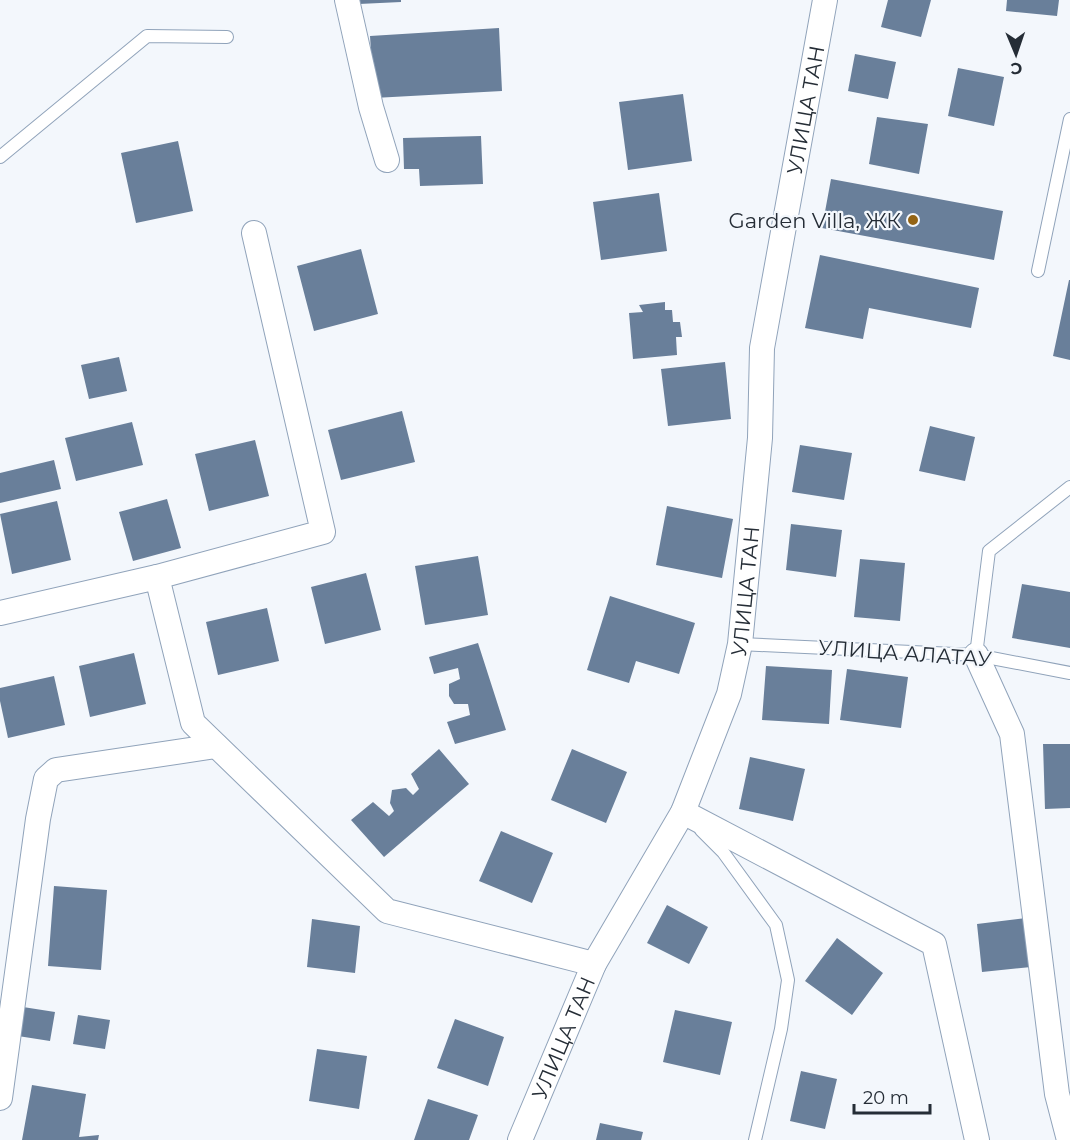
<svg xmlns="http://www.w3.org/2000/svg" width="1070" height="1140" viewBox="0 0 1070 1140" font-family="Montserrat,sans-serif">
<rect width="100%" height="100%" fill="#f3f7fc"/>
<path fill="#697f9a" d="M359,0H401V2L359,4Z
M888,0H931L921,37L881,27Z
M1007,0H1059L1057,16L1006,11Z
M499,28L502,91L374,98L370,36Z
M855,54L896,62L888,99L848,91Z
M958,68L1004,77L994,126L948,116Z
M683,94L692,161L628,170L619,102Z
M877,117L928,124L919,174L869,164Z
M481,136L483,184L420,186L419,169H404L403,138Z
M178,141L193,211L136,223L121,153Z
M831,179L1003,211L994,260L822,228Z
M659,193L667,251L601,260L593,202Z
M361,249L378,314L314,331L297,266Z
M820,255L979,288L971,328L869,308L863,339L805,328Z
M1069,280H1070V360L1053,356Z
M665,302V310H672L673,322H680L682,337H676L677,355L633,359L629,313L643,312L639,305Z
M119,357L127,391L89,399L81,365Z
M725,362L731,419L668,426L661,369Z
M402,411L415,462L341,480L328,430Z
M132,422L143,465L76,481L65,438Z
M930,426L975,437L965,481L919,471Z
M255,440L269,496L209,511L195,454Z
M800,445L852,453L844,500L792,492Z
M54,460L61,489L0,503V473Z
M167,499L181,548L133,561L119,512Z
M57,501L71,560L12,574L0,514Z
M667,506L733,519L722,578L656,565Z
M791,524L842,530L836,577L786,570Z
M478,556L488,615L425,625L415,566Z
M860,559L905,563L900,621L854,617Z
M366,573L381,630L325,644L311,587Z
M1022,584L1070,592V648L1012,638Z
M610,596L695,623L679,674L636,661L629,683L587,670Z
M267,608L279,661L218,675L206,622Z
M478,643L506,730L455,744L447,722L470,715L468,704H454L449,696V684L460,679L458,668L434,674L429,657Z
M134,653L146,704L90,717L79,666Z
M766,666L832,670L829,724L762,720Z
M847,669L908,677L901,728L840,720Z
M54,676L65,725L8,738L0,701V688Z
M1043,744H1070V808L1045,809Z
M439,749L469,784L384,857L351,820L373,802L389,816L394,811L390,803L392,790L406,788L413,795L419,789L411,774Z
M572,749L627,772L606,823L551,800Z
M750,757L805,769L793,821L739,809Z
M501,831L553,853L532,903L479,881Z
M54,886L107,890L101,970L48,966Z
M667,905L708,927L689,964L647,943Z
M1026,918L1031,967L982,972L977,924Z
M312,919L360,926L355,973L307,967Z
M837,938L883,973L852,1015L805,981Z
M23,1007L55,1012L50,1041L18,1036Z
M675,1010L732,1022L720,1075L663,1062Z
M78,1015L110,1020L105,1049L73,1044Z
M455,1019L504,1037L488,1086L437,1068Z
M317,1049L367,1056L359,1109L309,1101Z
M801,1071L837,1079L825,1129L790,1121Z
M32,1085L86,1094L79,1137L99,1135L98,1140H22Z
M428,1099L478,1115L469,1140H414Z
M600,1123L643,1132L641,1140H596Z"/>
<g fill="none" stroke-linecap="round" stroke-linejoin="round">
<g stroke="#90a3ba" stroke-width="14">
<path id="service" d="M0,157L147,36L227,37
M1038,271L1070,119
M740,644L976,655L1070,673
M976,655L989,551L1070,487
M701,830L723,852L776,925L788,980L781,1029L755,1140"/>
</g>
<g stroke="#90a3ba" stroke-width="26">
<g id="minor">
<path d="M347,0L371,107L387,160"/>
<path d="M157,577L323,532L254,233"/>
<path d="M0,613L157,577L193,723L387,911L594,964"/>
<path d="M976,655L1012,734L1057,1094L1069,1140"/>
<path d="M683,812L934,944L977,1140"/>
<path d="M0,1098L38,819L46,779L56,770L216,746"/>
<path id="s1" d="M520,1140L594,964L683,812L729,694L740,644L760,438L762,348L825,0"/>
</g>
</g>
<use href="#service" stroke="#fff" stroke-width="12"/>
<use href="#minor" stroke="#fff" stroke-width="24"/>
</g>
<circle fill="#946414" stroke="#f3f7fc" stroke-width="2" cx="913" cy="220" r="6"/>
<g text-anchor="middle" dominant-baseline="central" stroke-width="4.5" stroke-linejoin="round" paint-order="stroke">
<g font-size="21" fill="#252d36" stroke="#f3f7fc">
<text stroke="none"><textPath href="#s1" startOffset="1084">УЛИЦА ТАН</textPath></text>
<text stroke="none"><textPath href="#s1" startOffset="598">УЛИЦА ТАН</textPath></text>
<text transform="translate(905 653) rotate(4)">УЛИЦА АЛАТАУ</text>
<text stroke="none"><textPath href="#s1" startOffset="111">УЛИЦА ТАН</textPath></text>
</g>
<g font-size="21" fill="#252d36" stroke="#f3f7fc" text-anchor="end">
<text x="901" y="220">Garden Villa, ЖК</text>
</g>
</g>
<g transform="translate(1016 54) rotate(178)" stroke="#f3f7fc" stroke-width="4.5" paint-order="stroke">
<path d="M0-4.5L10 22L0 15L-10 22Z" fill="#252d36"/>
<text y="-9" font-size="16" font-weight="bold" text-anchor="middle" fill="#252d36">С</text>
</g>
<path d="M854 1104v9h76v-9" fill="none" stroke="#252d36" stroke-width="3"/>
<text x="863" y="1104" font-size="18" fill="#252d36" stroke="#f3f7fc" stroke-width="4.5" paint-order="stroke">20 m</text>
</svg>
